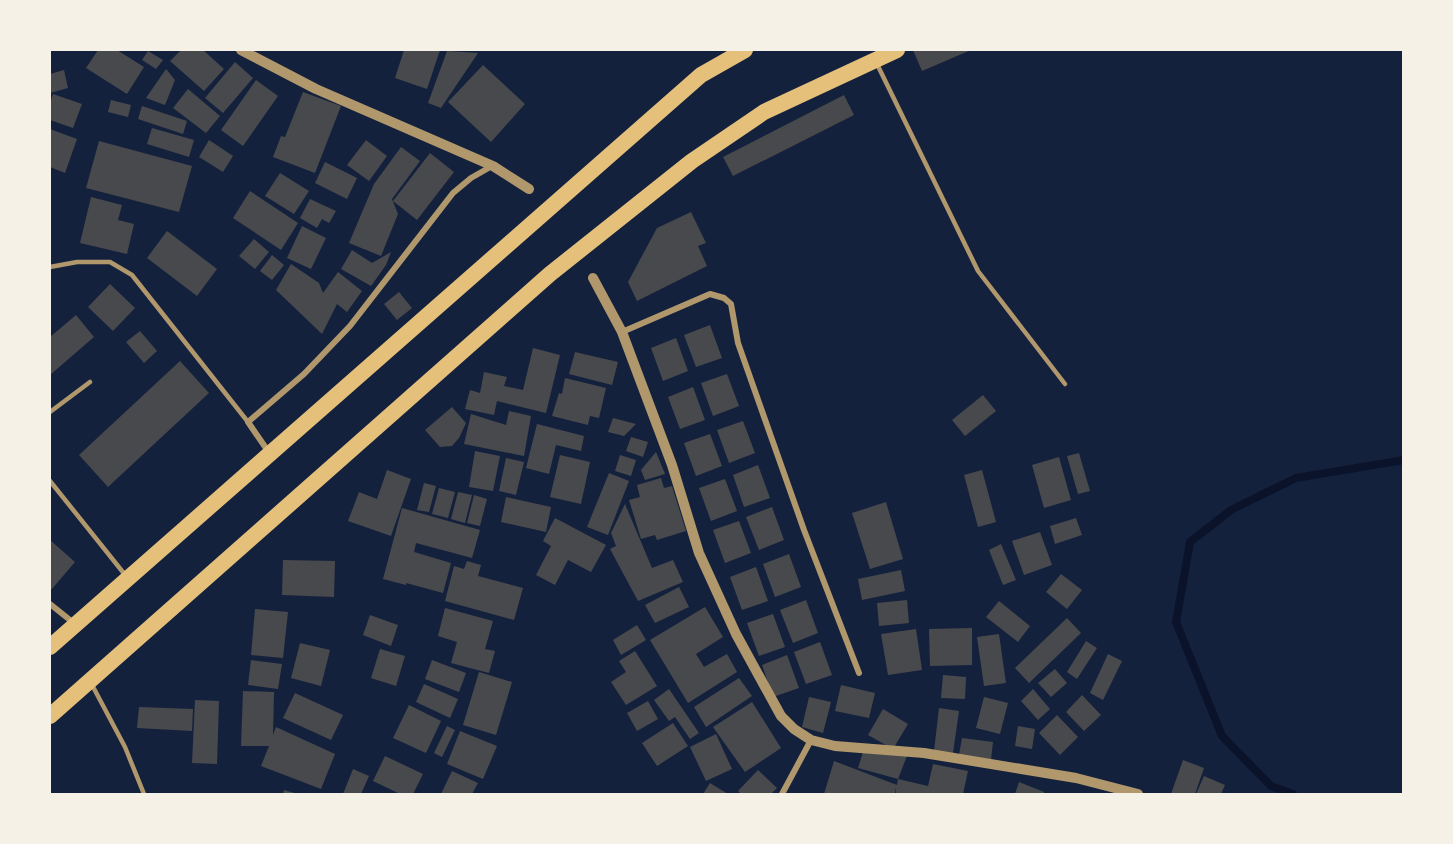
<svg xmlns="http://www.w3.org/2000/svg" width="1453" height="844" viewBox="0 0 1453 844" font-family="Bitter,serif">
<rect width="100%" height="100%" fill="#14213d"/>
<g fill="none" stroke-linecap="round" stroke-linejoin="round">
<path stroke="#0b132b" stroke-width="8" d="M1293,794L1271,786L1222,736L1176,622L1190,542L1231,510L1296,478L1404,460"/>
</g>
<path fill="#48494c" d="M98,50H117L144,67L127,94L86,68Z
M181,50H203L224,69L204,91L170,61Z
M404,50H440L427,89L395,78Z
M913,50H971L922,71Z
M148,51L163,60L156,69L142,60Z
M447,51L478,53L441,108L428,103Z
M235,62L253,78L223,113L205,98Z
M483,65L525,104L491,142L448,102Z
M166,69L175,80L165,105L146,98Z
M64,70L68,88L50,93V74Z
M256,80L278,96L243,146L221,130Z
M188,89L220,116L206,133L173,108Z
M303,92L341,106L315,173L273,157L281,136L285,137Z
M53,94L82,104L73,128L50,120V103Z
M844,95L854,115L733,176L723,157Z
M111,100L131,105L128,117L108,112Z
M142,106L187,121L183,134L138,119Z
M152,128L194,140L189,157L147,144Z
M50,129L77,139L65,173L50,167Z
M209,140L233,156L223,172L199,157Z
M366,140L387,156L369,181L347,165Z
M99,141L192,166L179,212L86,188Z
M401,147L420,161L392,199L398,214L381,256L349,243L374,184Z
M430,153L454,172L417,220L393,201Z
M325,162L357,178L347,199L315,183Z
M280,173L309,191L294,214L265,196Z
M250,191L298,223L281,250L233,218Z
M91,197L122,205L118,220L134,224L127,254L80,243Z
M310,199L336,211L329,223L322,219L317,228L300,218Z
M691,212L706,243L698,246L707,266L637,301L628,282L657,228Z
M302,226L326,238L311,269L287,258Z
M167,231L217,269L197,296L147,258Z
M254,239L269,252L255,269L239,256Z
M352,250L372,263L391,252L386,265L371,286L341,269Z
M272,255L284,265L272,280L260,271Z
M291,264L319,283L323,293L338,272L362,291L347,312L337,304L322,334L276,290Z
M110,284L135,308L113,331L88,307Z
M399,292L412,308L397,320L384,304Z
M76,315L94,337L50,375V337Z
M710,325L722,358L696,367L684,335Z
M140,331L157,351L144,363L126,342Z
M676,338L688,371L663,381L651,348Z
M533,348L560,355L546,413L497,401L494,415L465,409L470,390L480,393L484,372L507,377L504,386L523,390Z
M575,352L618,362L612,385L569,374Z
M180,361L209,393L108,487L79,455Z
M727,374L739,406L713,416L701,383Z
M565,378L606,388L599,418L590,416L588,425L552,416L559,393L562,394Z
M693,387L705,420L680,429L668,397Z
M983,395L996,411L965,436L952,420Z
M452,407L466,423L459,438L452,446L440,447L425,430Z
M509,411L531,416L524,456L464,444L471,414L506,425Z
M613,418L636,424L624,436L608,432Z
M743,421L755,453L729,463L717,430Z
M537,424L584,436L581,451L556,445L549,474L526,468Z
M710,434L722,466L696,476L684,443Z
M631,437L648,442L643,457L626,451Z
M475,451L500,456L493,491L469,487Z
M656,452L665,474L645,480L641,470Z
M1079,453L1090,491L1078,494L1067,456Z
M560,455L590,462L581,504L550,497Z
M620,455L636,460L631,476L615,471Z
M1059,457L1071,500L1044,508L1032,465Z
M506,458L524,462L516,495L499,491Z
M758,465L770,498L744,507L733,475Z
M387,470L411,479L391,536L348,521L359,492L377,499Z
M982,470L996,522L978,527L964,475Z
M609,473L629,481L608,535L587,527Z
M661,478L664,488L672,486L686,531L657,540L655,535L641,539L629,500L640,497L637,485Z
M725,479L737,511L711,521L699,488Z
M424,483L436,486L429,512L417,510Z
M439,488L455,492L448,518L432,514Z
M458,492L472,495L465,523L451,519Z
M474,495L487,499L480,526L467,523Z
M506,497L551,507L546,532L501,522Z
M886,502L903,559L870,569L852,513Z
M625,504L652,568L673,560L683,582L638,601L610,549L616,546L611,533Z
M772,507L784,540L759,550L746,517Z
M402,508L480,530L472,558L416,543L414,552L451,563L443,593L406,583V585L383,579Z
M555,518L606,545L591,572L568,560L555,585L536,575L551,546L543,541Z
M1076,518L1082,535L1055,544L1050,526Z
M739,521L751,553L725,563L713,530Z
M1040,532L1052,565L1024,575L1012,541Z
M50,540L75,562L51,590L50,589Z
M1001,544L1016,580L1003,585L989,550Z
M789,554L801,587L775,597L763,564Z
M283,560L335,561L334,597L282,595Z
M467,561L481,565L478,576L523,588L514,620L445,601L454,566L464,569Z
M756,567L768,601L742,610L730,577Z
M901,570L905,591L862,600L858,579Z
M1061,574L1082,590L1067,609L1046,592Z
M679,587L689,607L655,623L645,605Z
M806,600L818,633L793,643L780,610Z
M907,600L909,623L879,626L877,603Z
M999,601L1030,626L1018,642L986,617Z
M705,607L723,637L696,654L704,667L727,654L737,672L688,703L650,640Z
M445,608L493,621L485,649L495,651L489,673L451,663L457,642L438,636Z
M255,609L288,612L283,658L251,655Z
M773,614L785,647L759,656L747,623Z
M370,615L398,625L391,646L363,635Z
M1067,618L1081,633L1029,683L1015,668Z
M637,625L646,640L621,655L613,640Z
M972,628V665L930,666L929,629Z
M916,629L922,670L888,675L881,634Z
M999,634L1006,683L984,686L977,637Z
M1086,641L1097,648L1077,679L1067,672Z
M820,642L832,675L806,684L794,652Z
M300,643L330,650L321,686L291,678Z
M380,649L405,656L396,686L371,678Z
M635,651L657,686L626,705L611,682L626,672L619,661Z
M1108,654L1122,661L1103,700L1090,693Z
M787,655L799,688L773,697L762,665Z
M251,660L282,664L278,689L248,685Z
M432,660L466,673L459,692L425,679Z
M1055,669L1067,683L1051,697L1038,683Z
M479,672L512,682L496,735L463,725Z
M943,675L966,677L965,699L941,698Z
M739,678L752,696L706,727L694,707Z
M424,684L458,699L450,718L416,702Z
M841,685L875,693L869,718L835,711Z
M669,689L699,733L690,739L675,717L669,721L654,700Z
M1033,689L1050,709L1038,720L1021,701Z
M243,691L274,692L273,735L276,727L335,754L321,789L261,766L269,746H241Z
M295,693L343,715L331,740L283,718Z
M1082,695L1101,715L1084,731L1066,712Z
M809,697L831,702L823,733L802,727Z
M984,697L1008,703L1000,734L976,728Z
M195,700L219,701L217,764L192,763Z
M648,701L658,719L637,731L627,713Z
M752,702L781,748L745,772L713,727Z
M409,705L441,721L426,753L393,738Z
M139,707L193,709L192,731L137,728Z
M939,708L959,711L953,753L934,751Z
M883,709L908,724L893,749L868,735Z
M1057,715L1078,737L1060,755L1039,733Z
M673,723L688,746L657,766L642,743Z
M447,726L455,730L442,757L434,753Z
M1018,726L1035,729L1032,749L1015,746Z
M460,731L497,746L483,779L447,764Z
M716,734L732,769L706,781L690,747Z
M962,738L993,742L991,760L959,755Z
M863,752L907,756L898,779L858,768Z
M385,756L423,774L413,794H400L373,781Z
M1183,760L1204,768L1195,794H1171Z
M834,761L897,785L898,779L928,786L933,764L968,771L963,794H896V787L895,794H824Z
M353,769L369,776L361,794H343Z
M758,770L777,788L771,794H741L738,791Z
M452,771L478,783L472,794H441Z
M1204,776L1225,785L1221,794H1196Z
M1019,782L1044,792L1043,794H1015Z
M710,783L728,794H703Z
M284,790L298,794H283Z"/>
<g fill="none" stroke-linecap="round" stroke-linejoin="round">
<path stroke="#b1986c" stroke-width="4.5" d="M877,64L978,271L1065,384
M50,267L77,262H110L132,275L248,422
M50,412L90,382
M50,481L126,576
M91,683L125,747L144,794"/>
<path stroke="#b1986c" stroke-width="6" d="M622,332L710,294L724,298L731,304L738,343L804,530L859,673
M270,454L248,422L304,374L350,326L453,193L471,178L492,166
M50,604L75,624
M782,794L811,740"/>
<path stroke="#b1986c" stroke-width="10" d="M241,50L316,89L493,166L529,189
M593,278L622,332L672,465L699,553L736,634L781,716L794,729L811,740L835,746L924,753L1076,778L1138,794"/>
<path stroke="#e5c07b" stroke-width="16" d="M50,647L701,75L745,50
M50,716L550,274L692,161L764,112L897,50"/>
</g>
<rect width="1453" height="844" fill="none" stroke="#f6f1e7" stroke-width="102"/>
</svg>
